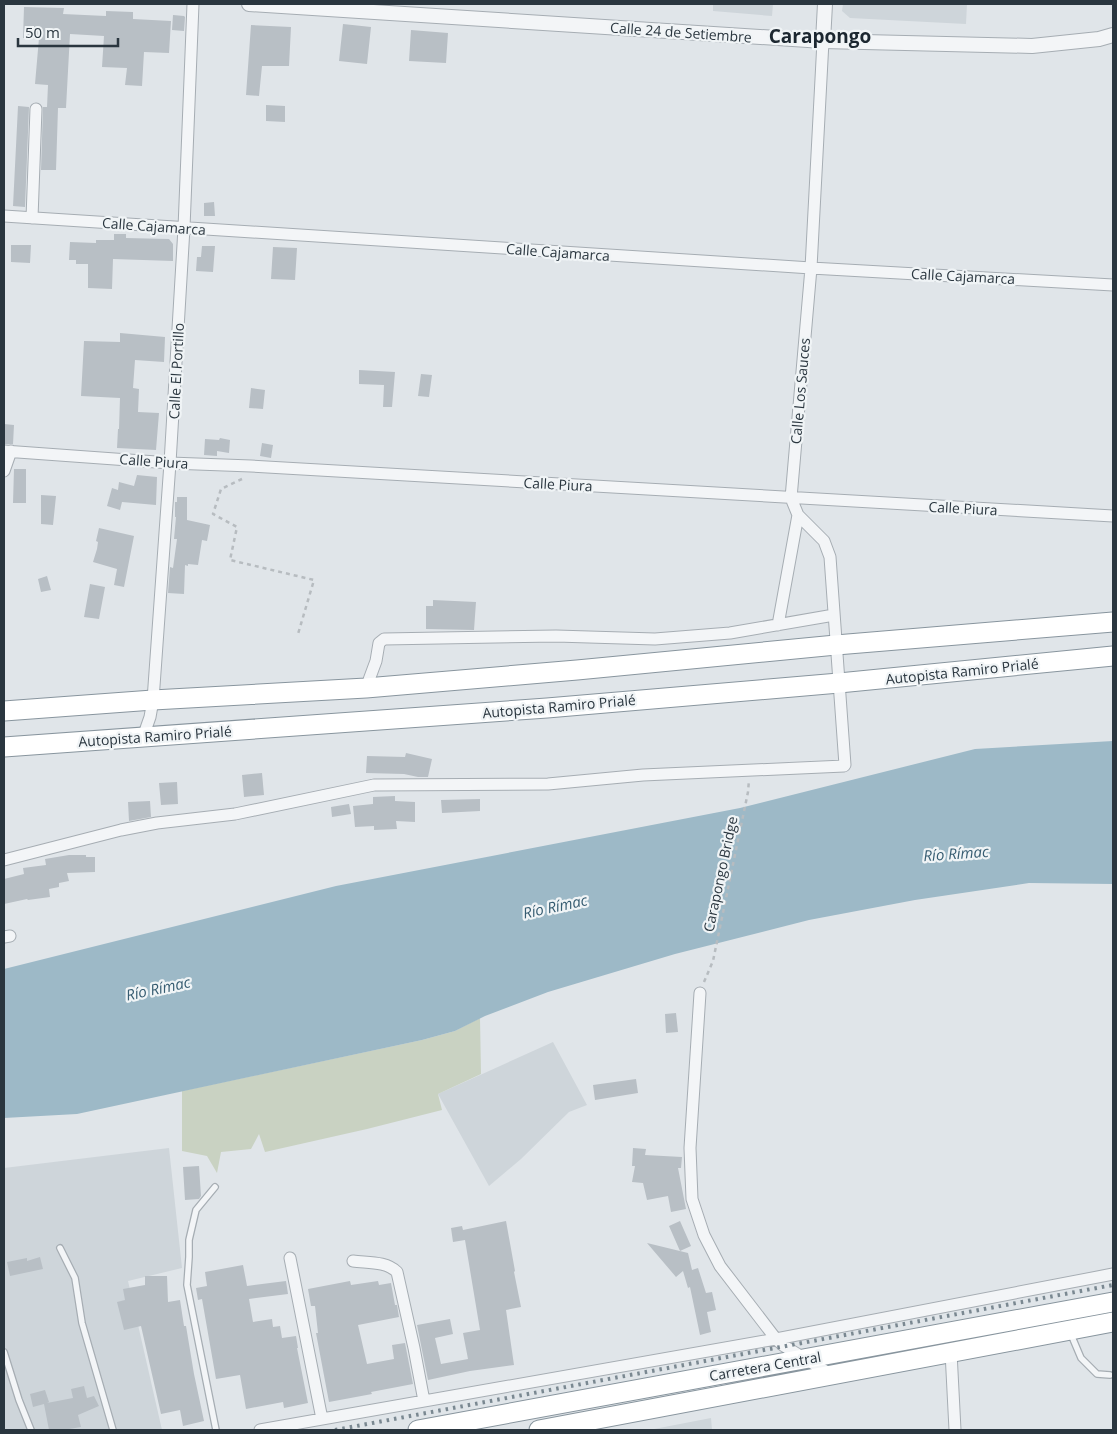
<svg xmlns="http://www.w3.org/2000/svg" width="1117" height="1434" viewBox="0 0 1117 1434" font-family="'Open Sans',sans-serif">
<rect width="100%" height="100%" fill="#e0e5e9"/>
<path fill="#ced5da" d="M713,4H773L772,16L713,11Z
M843,4H967L966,24L850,18L842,11Z
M553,1042L587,1105L569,1112L521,1159L489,1186L438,1094Z
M169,1148L182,1268L128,1281L162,1430H4V1168Z
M711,1418L712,1430H649Z"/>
<path fill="#c9d2c2" d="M480,1018L481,1074L438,1094L442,1110L367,1129L265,1152L259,1134L251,1149L221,1152L217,1173L207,1156L182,1151V1091L422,1040L455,1031Z"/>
<path fill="#9db9c7" d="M1113,741V884L1029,883L915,900L809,920L675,954L548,992L485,1016L455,1031L422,1040L77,1114L4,1118V969L336,886L740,808L975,749Z"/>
<path fill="#b8bfc5" d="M24,7L64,8L63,14L106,16V11L133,12V19L171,21L169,53L144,52L142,86L125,85L127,68L102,67L104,36L70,34L66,108H58L56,170H41L43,107H47L48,85L35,84L39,38H23Z
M173,15L184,16L185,17L184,31L172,30Z
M343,24L371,27L367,64L339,61Z
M251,25L291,27L289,66H262L259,96L246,95Z
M411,30L448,33L446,63L409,61Z
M266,105L285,106V122L266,121Z
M18,106L29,107L25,207L13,206Z
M214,202L215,216H204V203Z
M114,234H126V238L169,239L173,244V261L113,259L112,289L88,288V264H76V260H69L70,242L96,243V240H114Z
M11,245H31L30,263L11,262Z
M202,246H215L213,272L196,271L197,257H201Z
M273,247L297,248L295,280L271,279Z
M120,333L165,337L164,362L135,360L133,388L139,389L138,412L159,413L156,450L117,448L118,429H119L120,398L81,396L84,341L120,342Z
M359,370L395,372L392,407H383L384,385L359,384Z
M421,374L432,375L429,397L418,396Z
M251,388L265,390L263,409L249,408Z
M4,424L14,425L13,444H4Z
M220,438L230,440L229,453L217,451V456L204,455L205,439L219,440Z
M262,443L273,445L271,458L260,456Z
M14,469H26V503H13Z
M137,475L157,477L156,505L122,502L120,510L107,506L112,488L118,490L119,482L134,486Z
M41,495L56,496L53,525L41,524Z
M177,497H187V520L210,525L207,541L202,540L198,565L188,564V566L185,565L184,594L168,593L170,567L173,568L177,539H174L176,517H175V502H177Z
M99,528L134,536L124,587L114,585L117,569L93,562L97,549L98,542L96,541Z
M47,576L51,590L41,592L38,579Z
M90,584L105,587L99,619L84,617Z
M433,600L476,602L474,630L426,629V606H433Z
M406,753L432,759L428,777H418L404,774L366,773L367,756L405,757Z
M262,773L264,795L244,797L242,775Z
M177,782L178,804L161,805L159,783Z
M395,796V801L415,802V822L396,821L397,829L374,830V826L355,827L353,806L373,804V797Z
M480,799V811L442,813L441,800Z
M150,801L151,817L129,821L128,802Z
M349,804L351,814L332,817L331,807Z
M69,855H86V857H95V872L67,873L69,881L59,883V887L49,889L50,897L28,900L27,899L4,904V879L24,874L23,868L46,865L45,859Z
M676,1013L678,1032L666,1033L665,1014Z
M636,1079L638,1093L595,1100L593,1085Z
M633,1148L646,1149L645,1155L682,1157L681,1168H678L686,1209L671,1212L668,1196L647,1200L643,1183L632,1182L635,1166H632Z
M199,1166L201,1196L199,1199L185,1200L183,1167Z
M506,1221L515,1271L514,1272L521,1307L506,1310L514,1365L470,1371L428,1380L417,1325L450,1319L453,1334L435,1338L441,1364L468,1359L463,1333L480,1330L465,1240L453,1242L451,1228L462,1226L463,1230Z
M680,1221L691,1246L680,1251L669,1226Z
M647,1243L688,1253L692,1270L698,1268L706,1293L712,1292L716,1310L707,1312L711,1332L700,1335L690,1287L688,1288L683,1271L676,1277Z
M40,1257L43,1269L10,1276L7,1262L27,1258V1261Z
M243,1265L247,1286L286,1281L288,1294L249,1299L253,1322L272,1319L273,1327L280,1326L282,1338L296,1336L298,1348H297L308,1403L284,1408L283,1402L246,1409L240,1375L216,1379L202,1299L198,1300L196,1288L207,1286L205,1272Z
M145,1276H167L168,1302L180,1300L184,1326H186L194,1374L204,1421L183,1426L180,1410L161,1414L141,1326L124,1330L117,1302L125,1300L123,1289L145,1285Z
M350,1281L351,1285L378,1281L379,1285L391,1283L395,1305H397L399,1317L358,1325L367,1364L394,1359L392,1345L405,1343L413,1384L371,1392L372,1394L329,1402L316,1333H318L315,1306H311L308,1289Z
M84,1386L87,1398L94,1396L99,1406L78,1415L81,1427L63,1430H49L44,1404L33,1407L30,1394L45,1390L49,1402L47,1403L73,1398L71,1389Z"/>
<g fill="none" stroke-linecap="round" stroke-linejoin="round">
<g stroke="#a6adb3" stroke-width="8">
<path id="service" d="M215,1187L196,1210L189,1240V1257L187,1285L216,1430
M60,1248L75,1278L82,1323L113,1430
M1070,1332L1081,1358L1097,1374L1110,1375
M4,1352L19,1400L31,1430"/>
</g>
<g stroke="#a6adb3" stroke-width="13">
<path id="minor" d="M4,216L811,268L1113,285
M32,218L36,109
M4,451L170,463L251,466L1113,516
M4,471L11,451
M778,625L798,515
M366,688L376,661L379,643L384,639L556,636L655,639L730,633L834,615
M143,737L150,717L153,700L170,463L184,228L193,4
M4,860L121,830L157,823L235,814L374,785L548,784L643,775L844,766L845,765L830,557L824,541L798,515L791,498L811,268L823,41
M4,937L10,936
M700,993L690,1148L692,1199L704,1235L720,1266L776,1339L784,1346L832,1375
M290,1258L322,1419
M353,1261C367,1263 386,1261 397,1272L414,1348L424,1401
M951,1352L955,1430
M260,1430L776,1339L1113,1274"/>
</g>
<g stroke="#a6adb3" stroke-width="16">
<path id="tertiary" d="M249,4L823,41L1032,46L1099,39L1113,35
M823,41L825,4"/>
</g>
<g stroke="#88959e" stroke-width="21">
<path id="trunk" d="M4,711L153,700L366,688L577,670L836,645L1113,622
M4,747L547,708L839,683L1113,656
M418,1430L1113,1302
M539,1430L1113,1322"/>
</g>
<path stroke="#b7bcc0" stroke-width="2.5" stroke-dasharray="4 4" stroke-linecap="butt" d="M242,479L221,489L213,514L237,527L230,560L314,580L298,634
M704,982L713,961L748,792L749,780"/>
<use href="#service" stroke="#f3f5f7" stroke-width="5.5"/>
<use href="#minor" stroke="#f3f5f7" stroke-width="11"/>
<use href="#tertiary" stroke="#f3f5f7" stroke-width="14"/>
<use href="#trunk" stroke="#fff" stroke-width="19"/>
<path stroke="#7a8891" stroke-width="4" stroke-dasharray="2.5 5" stroke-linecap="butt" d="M335,1430L1113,1285"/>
</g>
<g text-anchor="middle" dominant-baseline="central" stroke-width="4.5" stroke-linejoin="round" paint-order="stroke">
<g font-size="14" fill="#2a363f" stroke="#f0f4f6">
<text transform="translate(681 32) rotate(4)">Calle 24 de Setiembre</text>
<text transform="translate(154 226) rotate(4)">Calle Cajamarca</text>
<text transform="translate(558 252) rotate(4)">Calle Cajamarca</text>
<text transform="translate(963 276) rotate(3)">Calle Cajamarca</text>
<text transform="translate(176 371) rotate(-87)">Calle El Portillo</text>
<text transform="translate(800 391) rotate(-85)">Calle Los Sauces</text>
<text transform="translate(154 461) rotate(4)">Calle Piura</text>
<text transform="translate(558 484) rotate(3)">Calle Piura</text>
<text transform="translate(963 508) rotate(3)">Calle Piura</text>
<text transform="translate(962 671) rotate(-6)">Autopista Ramiro Prialé</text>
<text transform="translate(559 706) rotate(-5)">Autopista Ramiro Prialé</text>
<text transform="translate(155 736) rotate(-4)">Autopista Ramiro Prialé</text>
<text transform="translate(720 874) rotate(-78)">Carapongo Bridge</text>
<text transform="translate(765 1366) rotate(-10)">Carretera Central</text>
</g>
<g font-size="15" font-style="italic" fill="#365c71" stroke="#f0f4f6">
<text transform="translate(956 853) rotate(-4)">Río Rímac</text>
<text transform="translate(555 906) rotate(-12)">Río Rímac</text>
<text transform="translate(158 988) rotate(-12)">Río Rímac</text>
</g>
<g font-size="19" font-weight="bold" fill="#1c2730" stroke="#f0f4f6">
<text x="820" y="36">Carapongo</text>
</g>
</g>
<rect width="1117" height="1434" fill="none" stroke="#2a363f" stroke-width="10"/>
<path d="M18 38v8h100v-8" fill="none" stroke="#2a363f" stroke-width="2.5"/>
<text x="25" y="38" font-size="15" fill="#2a363f" stroke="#f0f4f6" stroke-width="4" paint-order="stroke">50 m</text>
</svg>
